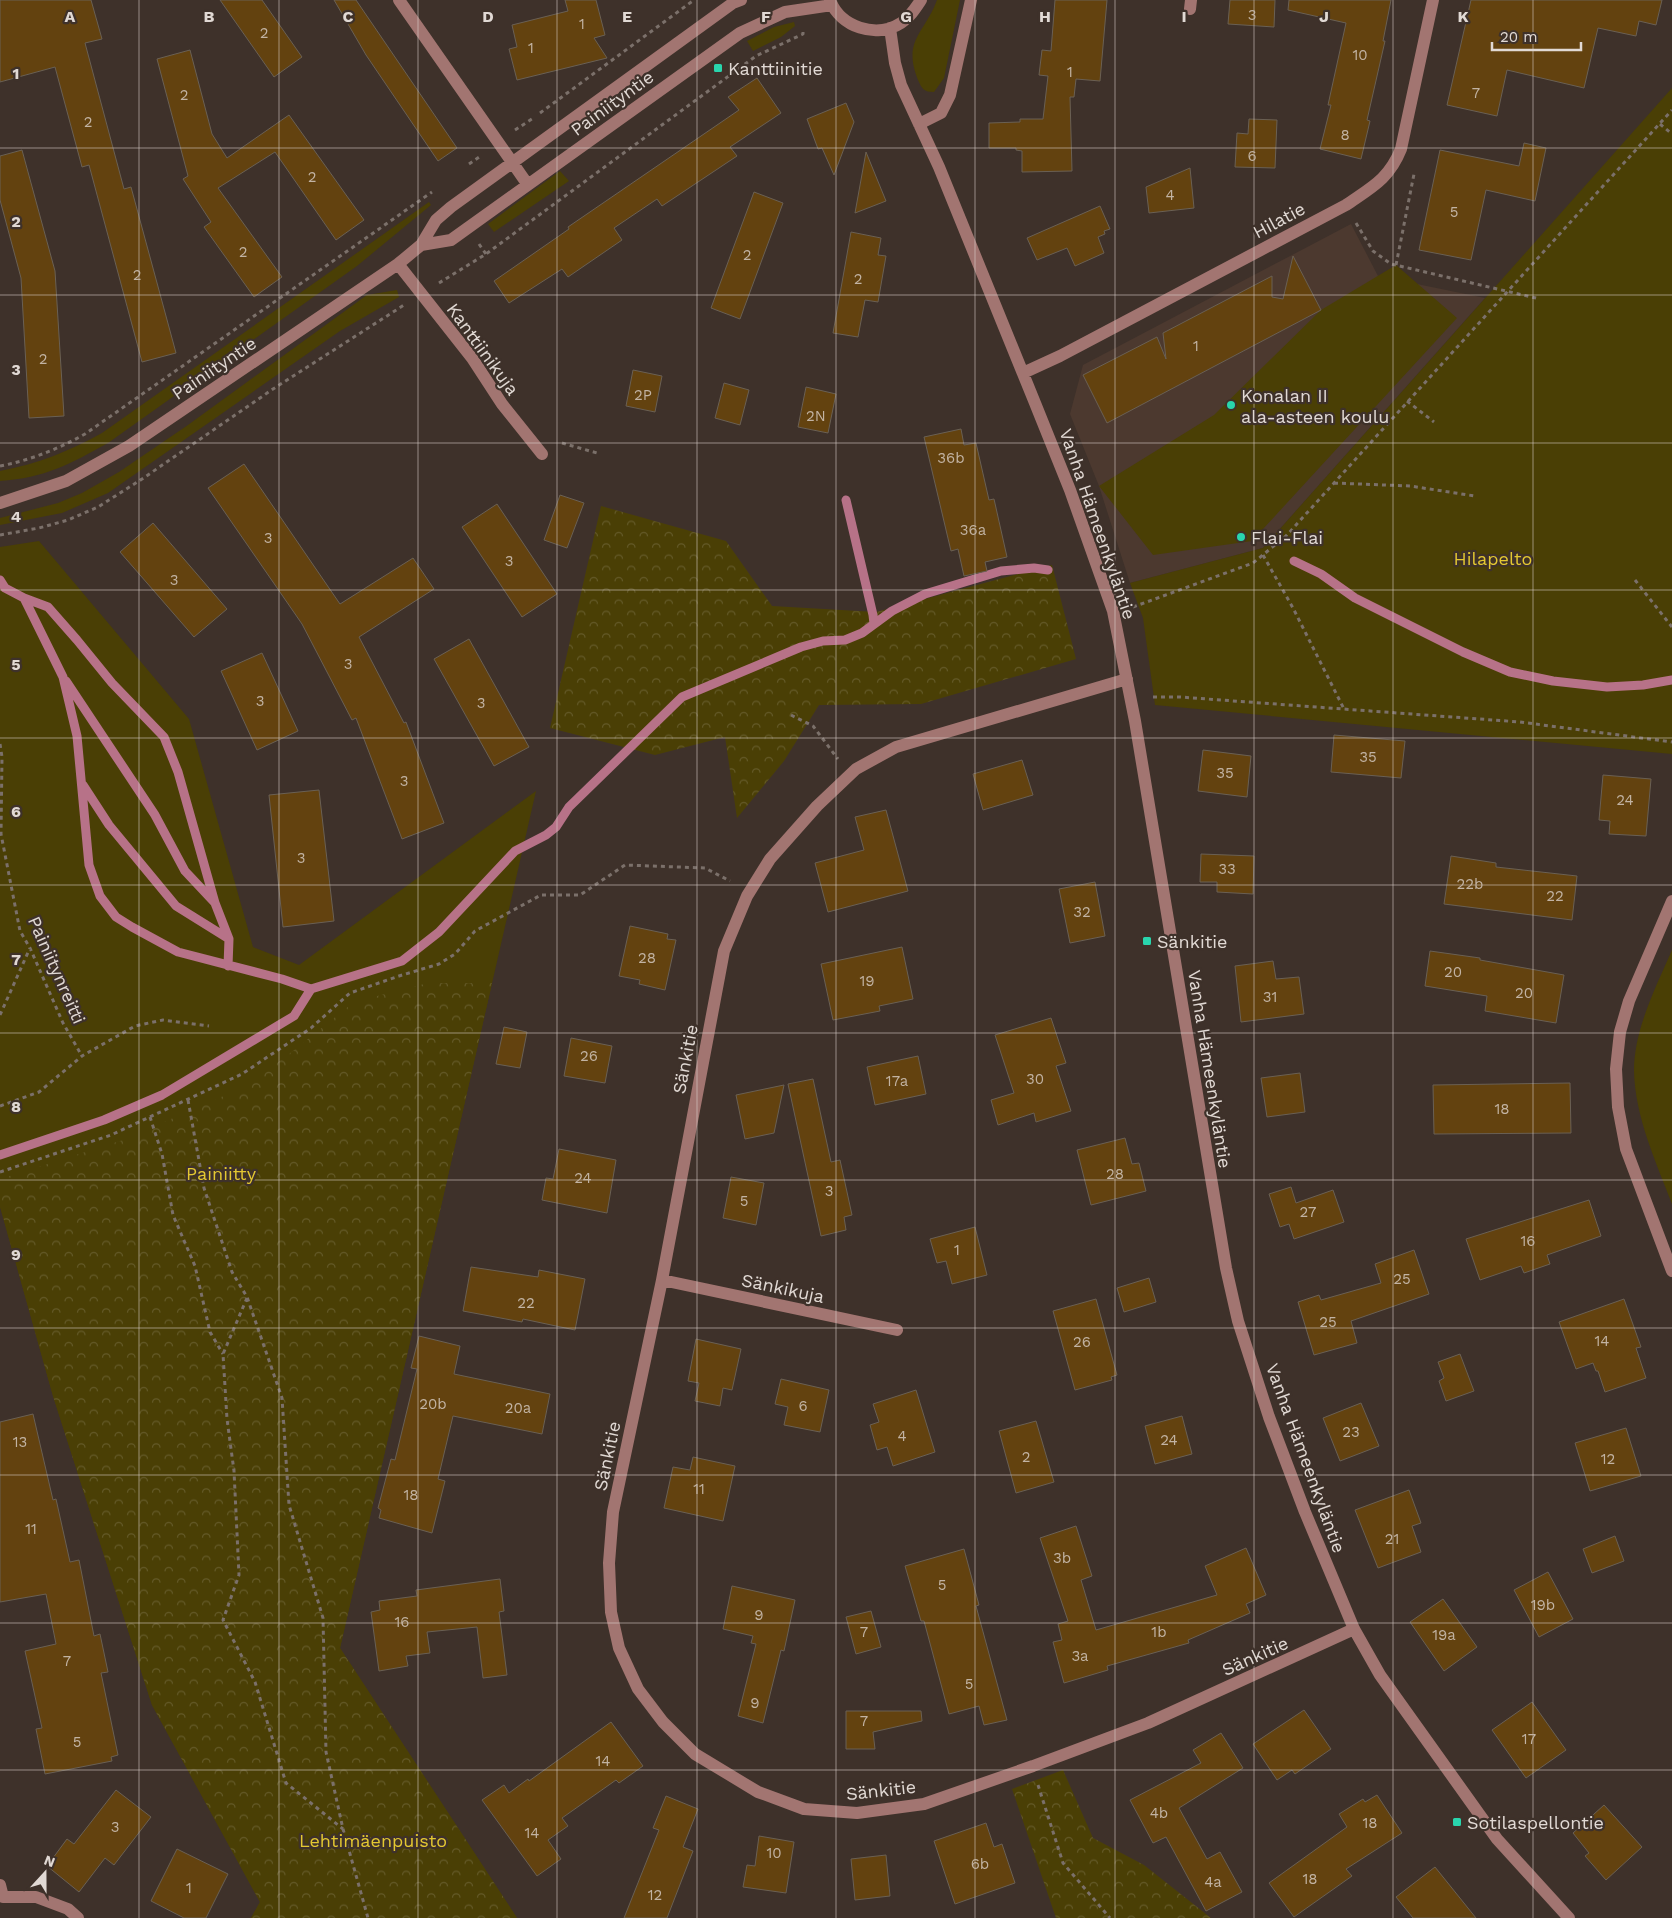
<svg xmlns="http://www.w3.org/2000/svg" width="1672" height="1918" viewBox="0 0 1672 1918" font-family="'Work Sans',sans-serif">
<defs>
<pattern id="forest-crowns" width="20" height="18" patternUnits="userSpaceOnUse" patternTransform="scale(1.25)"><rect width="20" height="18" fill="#4a3f05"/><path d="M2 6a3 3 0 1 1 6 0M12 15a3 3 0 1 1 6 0" fill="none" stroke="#645a29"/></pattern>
</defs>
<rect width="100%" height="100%" fill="#3e312a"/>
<path fill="#4c392f" d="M1351,224L1378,276L1485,298L1263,548L1130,583L1099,486L1070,414L1083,365Z"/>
<path fill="#4a3f05" d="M937,0H960L944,78L934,92C924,92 922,89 918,80C902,40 925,33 937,0Z
M794,22L795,26L781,37L753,51L747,41L774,27Z
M1672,88V754L1155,705L1143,618L1130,583L1263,548Z
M560,171L569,181L494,232L488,224Z
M429,202L431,205L357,266L108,443C70,464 45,478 0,481V471C37,464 70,451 102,433Z
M1396,265L1457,318L1252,541L1153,555L1099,486L1214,415L1321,310Z
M397,290L399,297L340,331L108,493L62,513L0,525V518L58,503L82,493L119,472L188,425L367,295Z
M39,541L189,719L253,947L299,965L536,791L340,1648L517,1918H251L260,1902L152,1705L53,1396L0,1207V547Z
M1672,950V1204C1656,1162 1635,1117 1634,1071C1634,1029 1656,987 1672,950Z"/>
<path fill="url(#forest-crowns)" d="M601,506L726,541L772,606L876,612L1052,565L1076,659L921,704L819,705L784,761L737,818L725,737L655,755L550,728Z
M428,983H492L340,1648L517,1918H251L260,1902L152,1705L53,1396L0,1206V1179L123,1140L244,1087L293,1051L354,1002Z
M1063,1770L1093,1838L1144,1865L1211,1918H1056L1012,1789Z"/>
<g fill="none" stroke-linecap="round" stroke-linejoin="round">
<path stroke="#b77288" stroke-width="9" d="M846,500L873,615L874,624
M1294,561L1321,574L1355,598L1463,652L1510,672L1553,681L1607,687L1643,685L1672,680
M0,580L5,588L24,598L63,677L77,736L89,865L100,896L116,917L132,927L178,952L282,979L311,989L402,961L439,932L515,851L546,835L556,827L569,807L682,697L801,647L823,641L845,640L862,633L892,611L925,594L1001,571L1034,568L1048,570
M24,598L48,607L77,640L112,683L164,737L178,772L215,903
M66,681L155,815L185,871L215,903L229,939L228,966
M83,785L109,825L176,906L229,939
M0,1155L104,1120L162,1095L294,1016L311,989"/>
</g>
<path fill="#63420f" stroke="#6a6054" d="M0,0H91L102,39L85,43L124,189L131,187L176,353L142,362L89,165L82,167L55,67L0,82Z
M220,0H262L302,57L274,77Z
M334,0H356L457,148L438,161L366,55Z
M565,0H596L605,35L594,38L607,58L517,80L509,49L517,47L512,25L568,11Z
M1055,0H1107L1100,81L1076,79L1074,97H1070L1072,171L1022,172V151L1016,150V148H989V123L1020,122V119H1043L1048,76L1039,75L1042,50L1051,51Z
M1230,0H1275L1274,27L1228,24Z
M1289,0H1391L1383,41H1385L1367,120L1370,121L1361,159L1320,149L1331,105H1328L1346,23L1288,10Z
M1471,0H1662L1656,25L1639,21L1636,36L1598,28L1584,88L1507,70L1497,116L1447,105Z
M190,50L212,134L227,158L289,115L364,220L336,240L275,152L218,188L282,277L254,297L204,227L211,222L183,179L188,176L157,59Z
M757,78L781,113L730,147L737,156L662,206L657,199L614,228L622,240L568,277L562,269L509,303L494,281L569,229L568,227L739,110L728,97Z
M846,103L854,122L834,175L822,148L818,149L807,119Z
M1249,119L1277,120L1275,168L1235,167L1237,133L1248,134Z
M1524,143L1546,148L1535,201L1486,190L1471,260L1419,250L1440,150L1519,166Z
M22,150L55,271L64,416L29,418L21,278L0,200V156Z
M866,152L886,201L855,213Z
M1190,168L1194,208L1149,213L1146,187Z
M754,192L783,203L740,319L711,308Z
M1100,206L1110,229L1104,231L1105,234L1098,237L1104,253L1075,266L1067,248L1037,260L1027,238Z
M851,232L881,238L878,255L886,256L878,302L865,300L858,337L833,333Z
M1293,256L1321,310L1107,423L1083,375L1157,337L1166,359L1163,333L1272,276V297L1283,299Z
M633,370L662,376L655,412L626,406Z
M724,383L749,390L740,425L715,418Z
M806,387L836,394L828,433L798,427Z
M961,429L964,445L976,443L989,500L994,499L1007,557L985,562L987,571L964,576L958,549L951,551L924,437Z
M244,464L340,604L413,558L434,589L359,637L404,723L406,722L444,823L402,839L356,718L352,720L302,624L208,488Z
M560,495L584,503L567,548L544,540Z
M497,504L557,594L522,617L462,527Z
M153,523L227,609L194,637L120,552Z
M469,639L529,747L494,766L434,659Z
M262,653L298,731L257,750L221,671Z
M1334,735L1405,741L1401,778L1331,772Z
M1203,750L1251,756L1247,797L1198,791Z
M1022,760L1033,795L983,810L973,774Z
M1603,775L1651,779L1646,836L1609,834L1610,821L1599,820Z
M319,790L334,921L283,927L269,795Z
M886,810L908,891L828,912L815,863L864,850L855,817Z
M1201,854L1254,856L1253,894L1217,892V882H1200Z
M1451,856L1496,863V867L1577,876L1572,920L1444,904Z
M1095,882L1105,936L1070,943L1059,889Z
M630,926L668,934L667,939L676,940L665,990L639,984L640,980L619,976Z
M902,947L913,999L879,1006L880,1011L833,1020L821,964Z
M1430,951L1480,958V960L1564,975L1556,1023L1485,1011L1487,996L1425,986Z
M1273,961L1276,979L1299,977L1304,1014L1241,1022L1235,966Z
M1051,1018L1066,1063L1056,1066L1071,1111L1036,1122L1034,1113L998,1125L991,1100L1014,1093L995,1035Z
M504,1027L527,1032L520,1068L496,1064Z
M571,1038L612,1046L605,1083L564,1076Z
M918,1056L926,1094L875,1105L867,1067Z
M1300,1073L1305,1112L1267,1117L1261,1078Z
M813,1079L831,1162L840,1160L852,1215L844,1217L846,1230L821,1236L788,1084Z
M1570,1083L1571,1133L1434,1134L1433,1085Z
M784,1085L774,1133L745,1139L736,1095Z
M1125,1138L1132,1164L1139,1163L1146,1191L1091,1205L1077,1150Z
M559,1149L616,1160L607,1213L542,1200L546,1178L553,1179Z
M731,1177L764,1183L756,1225L723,1218Z
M1291,1187L1296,1203L1333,1190L1344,1222L1294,1239L1289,1224L1280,1227L1269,1194Z
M1589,1200L1601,1236L1547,1255L1550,1264L1524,1273L1521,1266L1480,1280L1466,1239Z
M975,1227L987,1275L952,1284L946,1261L937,1263L930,1239Z
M1414,1250L1429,1294L1351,1321L1357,1343L1314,1355L1298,1302L1319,1295L1321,1300L1381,1283L1375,1264Z
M471,1267L538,1277L539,1270L585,1279L575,1330L523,1319L522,1322L463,1311Z
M1149,1278L1156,1302L1124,1312L1117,1288Z
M1096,1299L1117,1375L1111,1377L1112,1380L1075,1390L1053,1311Z
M1624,1299L1641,1347L1636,1348L1646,1378L1605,1392L1598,1371H1596L1593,1363L1576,1369L1559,1322Z
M419,1336L460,1346L454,1374L550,1394L542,1434L453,1416L438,1479L445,1481L432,1533L379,1518L381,1510L378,1508L391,1459L395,1460L417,1369L411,1368Z
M696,1339L741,1349L732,1390L723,1388L720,1406L695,1401L699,1383L688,1381Z
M1460,1354L1474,1391L1446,1401L1439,1381L1444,1378L1438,1362Z
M781,1379L829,1390L820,1432L784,1425L788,1407L775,1404Z
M916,1390L935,1452L893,1466L887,1447L877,1450L870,1425L879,1422L873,1404Z
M1361,1403L1379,1446L1340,1461L1323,1418Z
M33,1414L53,1500L56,1499L70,1562L79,1560L94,1636L100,1634L108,1672L101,1673L118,1755L111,1757L112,1761L45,1774L36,1729L42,1728L25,1651L56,1644L46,1594L0,1602V1422Z
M1182,1416L1192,1454L1155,1464L1145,1426Z
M1036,1421L1054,1482L1016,1493L999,1431Z
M1626,1428L1641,1476L1590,1491L1575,1443Z
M693,1457L735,1466L723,1521L664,1508L673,1467L690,1470Z
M1409,1490L1421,1523L1412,1526L1421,1552L1378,1568L1355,1510Z
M1076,1526L1092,1576L1081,1580L1096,1630L1217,1595L1205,1566L1246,1548L1266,1595L1246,1604L1250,1613L1188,1640L1189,1643L1107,1666L1108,1670L1064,1683L1053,1642L1062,1640L1058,1624L1068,1621L1040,1538Z
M1615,1536L1624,1561L1592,1573L1583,1549Z
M964,1549L979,1605L976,1606L1007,1720L984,1725L979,1706L949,1714L924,1621H921L905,1566Z
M1548,1572L1573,1619L1539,1637L1514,1590Z
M500,1579L504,1611L499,1612L507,1675L483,1678L477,1627L427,1632L430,1653L406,1656L408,1666L379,1671L371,1612L380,1610L379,1601L417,1596L416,1590Z
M732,1586L795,1600L784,1651L781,1650L763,1723L738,1716L756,1644L751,1643L753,1636L723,1629Z
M1443,1599L1477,1647L1444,1671L1410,1622Z
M871,1611L881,1647L856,1654L846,1617Z
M1532,1702L1566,1750L1526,1778L1492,1730Z
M1304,1710L1331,1749L1295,1774L1292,1770L1277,1780L1253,1744Z
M846,1711H921L922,1721L873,1732L875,1749H846Z
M611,1722L643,1766L619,1783L616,1780L562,1818L568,1826L548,1840L561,1859L537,1876L482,1800L504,1785L509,1793L528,1779L529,1781Z
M1221,1733L1243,1768L1179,1808L1207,1859L1220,1852L1242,1892L1206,1911L1166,1837L1153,1843L1130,1800L1201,1763L1193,1750Z
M116,1790L151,1817L114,1865L105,1858L79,1892L47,1866L67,1839L74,1844Z
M1377,1795L1402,1833L1346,1869L1352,1876L1294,1917L1269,1883L1347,1827L1339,1814L1363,1799L1365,1802Z
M666,1796L698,1809L683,1847L693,1851L667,1918H624L659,1830L653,1828Z
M1604,1805L1642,1847L1606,1880L1585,1856L1589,1853L1573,1833Z
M986,1823L994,1847L1002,1844L1015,1883L955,1904L934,1841Z
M759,1836L794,1842L786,1893L743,1887L747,1865L755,1866Z
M177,1849L228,1874L206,1918H184L151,1901Z
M886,1855L890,1896L855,1900L851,1859Z
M1435,1867L1476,1918H1413L1396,1897Z"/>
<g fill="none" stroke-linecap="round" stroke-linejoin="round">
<path stroke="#7b706a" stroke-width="3" stroke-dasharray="4 4" stroke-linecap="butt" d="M540,113L694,0
M1660,124L1672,134
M515,130L535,117
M469,164L482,155
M1356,223L1373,251L1391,264L1540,299
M479,244L486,254
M1396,265L1414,174
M439,283L486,254L756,56L803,34V30
M1407,401L1434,422
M562,443L597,453
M0,466C31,460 58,449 85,434L432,192
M1334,483L1410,486L1475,496
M0,535L39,528L68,520L98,507L142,479L273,389L404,305
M1263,555L1293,608L1344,709
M1635,580L1672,627
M1133,607L1253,563L1286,536L1672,110
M1153,697H1180L1520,722L1672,742
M791,715L813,726L838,759
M0,744L2,757L1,834L20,931L30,948L63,1023L82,1056
M0,1015L30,948
M188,1100L204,1188L232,1272L247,1297L282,1398L289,1505L323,1618L326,1752L343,1829L368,1918
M0,1106L39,1092L82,1056L135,1026L163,1020L209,1026
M150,1117L162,1154L173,1215L195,1266L210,1332L223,1354
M0,1172L111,1135L242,1074L311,1028L350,993L399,976L439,964L455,954L475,931L541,895H580L625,865L705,868L730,881
M247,1298L223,1354L227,1419L234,1471L239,1575L223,1620L255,1682L286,1783L343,1829
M1038,1785L1063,1863L1110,1918"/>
<path stroke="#a27571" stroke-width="12" d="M399,0L528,185
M830,0C840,27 876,39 901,23C910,17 915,9 921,0
M1190,9L1191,0
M890,28L895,63L901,85L939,167L1035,403L1070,490L1113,611L1135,721L1226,1268L1238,1321L1269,1417L1305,1512L1354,1629L1380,1675L1497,1839L1569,1918
M919,124L941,113L950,95L971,0
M421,245L451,240L740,33L785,12L832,5
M398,264L472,358L502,404L542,454
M1023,373L1060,356L1346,205C1372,187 1389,179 1401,149L1433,0
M0,503L66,481L129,446L398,264L421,245L436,220L451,207L733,3L741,0
M1127,679L896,747L856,769L817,806L770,859L747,896L724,951L662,1280L613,1512L609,1563L611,1612L619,1648L638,1689L663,1722L695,1754L758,1792L804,1809L857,1813L924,1804L1033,1766L1148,1723L1354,1629
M1672,901L1629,1001L1620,1032L1616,1069L1618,1107L1626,1149L1672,1271
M662,1280L897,1330
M0,1885L3,1897H36L68,1909L78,1918"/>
</g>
<path fill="none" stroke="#e1d9d4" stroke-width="1" stroke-opacity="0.55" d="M139,0V1918M279,0V1918M418,0V1918M557,0V1918M697,0V1918M836,0V1918M975,0V1918M1115,0V1918M1254,0V1918M1393,0V1918M1533,0V1918M0,148H1672M0,295H1672M0,443H1672M0,590H1672M0,738H1672M0,885H1672M0,1033H1672M0,1180H1672M0,1328H1672M0,1475H1672M0,1623H1672M0,1770H1672"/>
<g fill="#29d5ad" stroke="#3e312a" stroke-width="2">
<rect x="713" y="63" width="10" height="10" rx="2.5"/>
<circle cx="1231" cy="405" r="5"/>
<circle cx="1241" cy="537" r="5"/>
<rect x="1142" y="936" width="10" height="10" rx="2.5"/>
<rect x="1452" y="1817" width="10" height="10" rx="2.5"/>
</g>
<g text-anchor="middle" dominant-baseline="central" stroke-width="4.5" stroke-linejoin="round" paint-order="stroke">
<g font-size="15" fill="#c2b3a3">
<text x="1252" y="15">3</text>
<text x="582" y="24">1</text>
<text x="264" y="33">2</text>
<text x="531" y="48">1</text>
<text x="1360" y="55">10</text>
<text x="1070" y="72">1</text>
<text x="1476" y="93">7</text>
<text x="184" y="95">2</text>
<text x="88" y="122">2</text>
<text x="1345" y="135">8</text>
<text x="1252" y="156">6</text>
<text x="312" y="177">2</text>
<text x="1170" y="195">4</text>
<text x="1454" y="212">5</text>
<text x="243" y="252">2</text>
<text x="747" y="255">2</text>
<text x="137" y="275">2</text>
<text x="858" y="279">2</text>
<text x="1196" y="346">1</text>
<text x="43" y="359">2</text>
<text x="643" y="395">2P</text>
<text x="816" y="416">2N</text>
<text x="951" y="458">36b</text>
<text x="973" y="530">36a</text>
<text x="268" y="538">3</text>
<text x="509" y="561">3</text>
<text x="174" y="580">3</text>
<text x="348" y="664">3</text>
<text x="260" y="701">3</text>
<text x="481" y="703">3</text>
<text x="1368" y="757">35</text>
<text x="1225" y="773">35</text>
<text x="404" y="781">3</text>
<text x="1625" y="800">24</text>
<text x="301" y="858">3</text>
<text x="1227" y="869">33</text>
<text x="1470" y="884">22b</text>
<text x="1555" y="896">22</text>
<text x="1082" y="912">32</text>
<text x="647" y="958">28</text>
<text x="1453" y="972">20</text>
<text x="867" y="981">19</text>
<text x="1524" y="993">20</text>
<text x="1270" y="997">31</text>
<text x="589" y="1056">26</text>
<text x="1035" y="1079">30</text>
<text x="897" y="1081">17a</text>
<text x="1502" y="1109">18</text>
<text x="1115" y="1174">28</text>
<text x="583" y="1178">24</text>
<text x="829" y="1191">3</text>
<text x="744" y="1201">5</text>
<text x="1308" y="1212">27</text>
<text x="1528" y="1241">16</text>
<text x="957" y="1250">1</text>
<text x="1402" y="1279">25</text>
<text x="526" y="1303">22</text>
<text x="1328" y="1322">25</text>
<text x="1602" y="1341">14</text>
<text x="1082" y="1342">26</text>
<text x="433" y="1404">20b</text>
<text x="803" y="1406">6</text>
<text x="518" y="1408">20a</text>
<text x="1351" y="1432">23</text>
<text x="902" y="1436">4</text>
<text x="1169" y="1440">24</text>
<text x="20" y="1442">13</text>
<text x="1026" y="1457">2</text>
<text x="1608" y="1459">12</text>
<text x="699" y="1489">11</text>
<text x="411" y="1495">18</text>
<text x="31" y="1529">11</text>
<text x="1392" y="1539">21</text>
<text x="1062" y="1558">3b</text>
<text x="942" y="1585">5</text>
<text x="1543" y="1605">19b</text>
<text x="759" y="1615">9</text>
<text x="402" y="1622">16</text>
<text x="864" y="1632">7</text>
<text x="1159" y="1632">1b</text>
<text x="1444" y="1635">19a</text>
<text x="1080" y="1656">3a</text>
<text x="67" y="1661">7</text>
<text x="969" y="1684">5</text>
<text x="755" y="1703">9</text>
<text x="864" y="1721">7</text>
<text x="1529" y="1739">17</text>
<text x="77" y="1742">5</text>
<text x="603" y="1761">14</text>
<text x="1159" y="1813">4b</text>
<text x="1370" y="1823">18</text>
<text x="115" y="1827">3</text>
<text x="532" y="1833">14</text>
<text x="774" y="1853">10</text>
<text x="980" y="1864">6b</text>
<text x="1310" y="1879">18</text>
<text x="1213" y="1882">4a</text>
<text x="189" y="1888">1</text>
<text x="655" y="1895">12</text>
</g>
<g font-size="18" fill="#e1d9d4" stroke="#3e312a" text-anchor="start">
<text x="728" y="68">Kanttiinitie</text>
<text x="1241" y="395">Konalan II<tspan x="1241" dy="21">ala-asteen koulu</tspan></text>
<text x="1251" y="537">Flai-Flai</text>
<text x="1157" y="941">Sänkitie</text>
<text x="1467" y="1822">Sotilaspellontie</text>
</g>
<g font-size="18" fill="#e1d9d4" stroke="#3e312a">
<text transform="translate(612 103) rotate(-36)">Painiityntie</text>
<text transform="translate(1279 220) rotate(-28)">Hilatie</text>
<text transform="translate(483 349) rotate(54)">Kanttiinikuja</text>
<text transform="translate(214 368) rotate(-34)">Painiityntie</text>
<text transform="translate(1098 524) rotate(71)">Vanha Hämeenkyläntie</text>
<text transform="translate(57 970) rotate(66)">Painiitynreitti</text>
<text transform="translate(685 1059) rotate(-79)">Sänkitie</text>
<text transform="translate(1210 1069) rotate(81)">Vanha Hämeenkyläntie</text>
<text transform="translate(783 1288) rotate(12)">Sänkikuja</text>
<text transform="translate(607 1456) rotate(-78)">Sänkitie</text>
<text transform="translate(1306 1458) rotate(70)">Vanha Hämeenkyläntie</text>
<text transform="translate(1255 1656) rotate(-24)">Sänkitie</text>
<text transform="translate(881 1790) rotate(-6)">Sänkitie</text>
</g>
<g font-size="18" fill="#e4c831" stroke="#3e312a">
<text x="1493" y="558">Hilapelto</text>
<text x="221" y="1173">Painiitty</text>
<text x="373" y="1840">Lehtimäenpuisto</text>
</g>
</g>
<g font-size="16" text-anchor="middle" font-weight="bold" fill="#e1d9d4" stroke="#3e312a" stroke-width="4.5" stroke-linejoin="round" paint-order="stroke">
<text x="70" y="22">A</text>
<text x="209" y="22">B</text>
<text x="348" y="22">C</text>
<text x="488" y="22">D</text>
<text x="627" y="22">E</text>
<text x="766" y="22">F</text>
<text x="906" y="22">G</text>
<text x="1045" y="22">H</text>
<text x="1184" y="22">I</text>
<text x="1324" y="22">J</text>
<text x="1463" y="22">K</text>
<text x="16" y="79">1</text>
<text x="16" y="227">2</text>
<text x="16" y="375">3</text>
<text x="16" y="522">4</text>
<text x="16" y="670">5</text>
<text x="16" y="817">6</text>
<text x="16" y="965">7</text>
<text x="16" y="1112">8</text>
<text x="16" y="1260">9</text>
</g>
<g transform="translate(45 1873) rotate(21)" stroke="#3e312a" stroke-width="4" paint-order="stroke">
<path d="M0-4L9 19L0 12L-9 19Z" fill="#e1d9d4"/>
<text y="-8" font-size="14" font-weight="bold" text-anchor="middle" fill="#e1d9d4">N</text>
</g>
<path d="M1492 42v8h89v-8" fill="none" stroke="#e1d9d4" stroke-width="2.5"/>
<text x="1500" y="42" font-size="15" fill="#e1d9d4" stroke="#3e312a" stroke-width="4" paint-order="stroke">20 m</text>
</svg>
